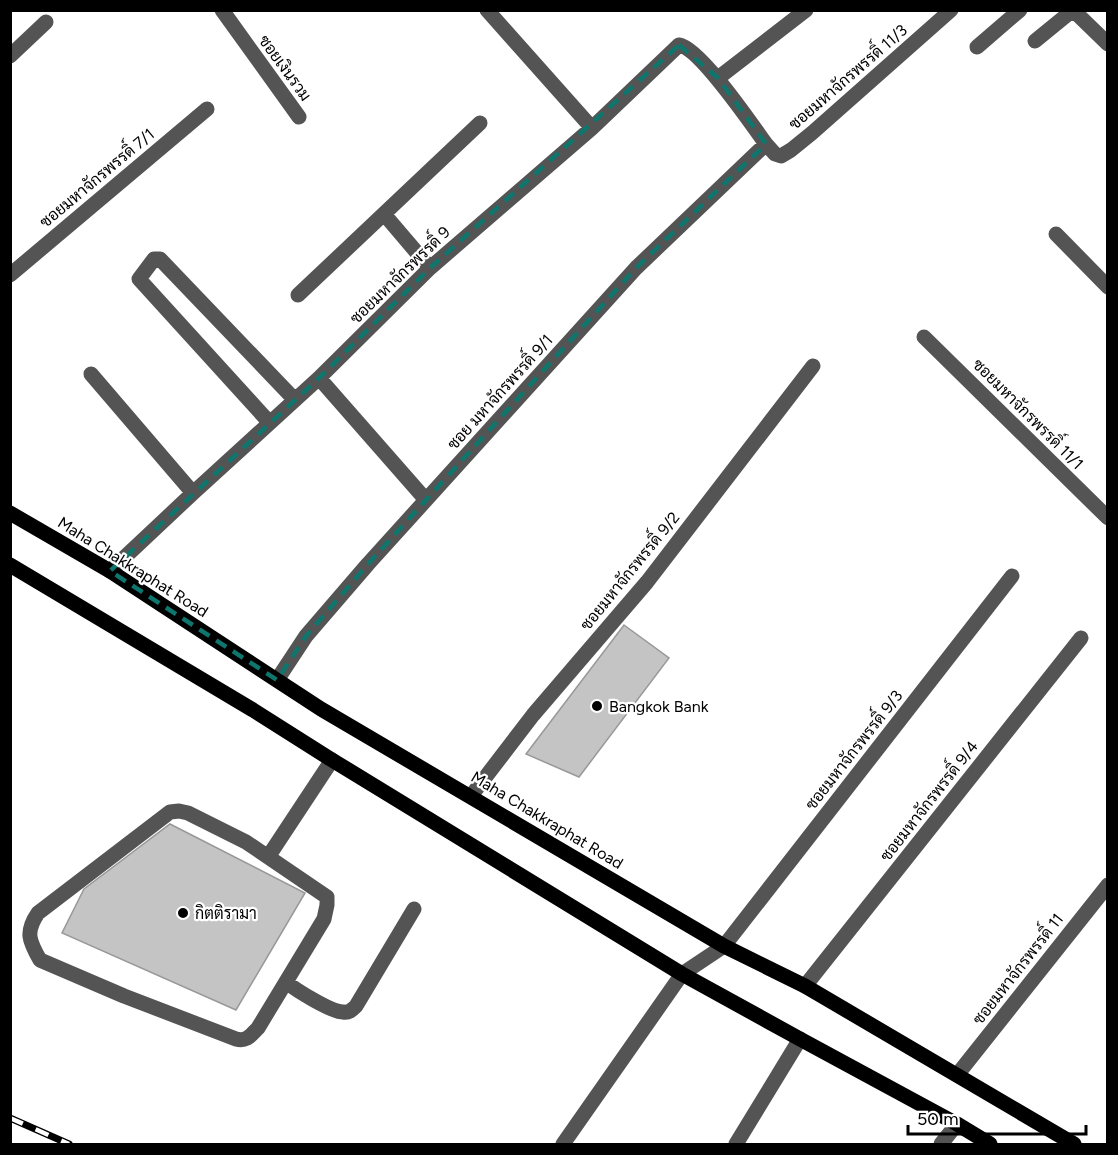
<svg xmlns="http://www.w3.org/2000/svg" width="1118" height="1155" viewBox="0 0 1118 1155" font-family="Figtree,Sarabun,sans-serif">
<rect width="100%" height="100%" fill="#fff"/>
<path fill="#c4c4c4" stroke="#989898" stroke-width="1.5" d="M624,625L669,658L579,777L526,754Z
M170,824L305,893L236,1010L62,933L84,889Z"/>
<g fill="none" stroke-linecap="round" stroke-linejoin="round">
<path stroke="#545454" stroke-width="15" d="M222,10L299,117
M487,10L592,128
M1073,10L1108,44
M1035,41L1073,10
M977,47L1020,10
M10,56L46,22
M718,78L806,10
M384,214L430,268
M1056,234L1108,287
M10,275L207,109
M298,295L480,123
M924,337L1108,518
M91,374L193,493
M319,378L426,500
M269,422L139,279L154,259H160L295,400
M110,571L193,493L319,378L430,268L592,128L679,45C700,48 752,125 766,144L775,154L781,156L791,150L812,133L951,10
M277,680L306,636L368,564L636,268L766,144
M471,796L533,715L647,582L813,366
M179,811L188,813L246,842L327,897V905L324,919L258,1028C251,1035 247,1042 236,1039L124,996L40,960C29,941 25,932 38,913L170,812Z
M268,857L332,760
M286,982C296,990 331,1012 343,1012C349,1013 352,1010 356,1006L414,909
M805,986L1081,638
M957,1075L1108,885
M563,1144L682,974L724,946L1012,576
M736,1144L800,1039
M941,1144L957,1124"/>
<path stroke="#000" stroke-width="15" d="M10,513L110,571L321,709L724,946L805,986L1074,1144
M10,565L253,710L332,760L682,974L800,1039L957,1124L990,1144"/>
<g stroke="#000" stroke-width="7">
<path id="rail" d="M10,1118L69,1144"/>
</g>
<use href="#rail" stroke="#fff" stroke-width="4.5" stroke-dasharray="14" stroke-linecap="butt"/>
</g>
<path fill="none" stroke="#0f766e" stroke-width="4.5" stroke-dasharray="12 8" stroke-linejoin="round" d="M679,45L718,78L766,144L636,268L368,564L306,636L277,680L110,571L319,378L430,268Z"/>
<g fill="#000" stroke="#fff" stroke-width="2">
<circle cx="597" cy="706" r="6"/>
<circle cx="183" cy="913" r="6"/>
</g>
<g text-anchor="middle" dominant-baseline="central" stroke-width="4.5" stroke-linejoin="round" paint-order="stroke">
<g font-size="16" fill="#000" stroke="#fff">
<text transform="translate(285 68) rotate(54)">ซอยเงินรวม</text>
<text transform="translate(848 77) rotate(-41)">ซอยมหาจักรพรรดิ์ 11/3</text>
<text transform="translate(97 178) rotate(-40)">ซอยมหาจักรพรรดิ์ 7/1</text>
<text transform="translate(400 275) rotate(-44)">ซอยมหาจักรพรรดิ์ 9</text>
<text transform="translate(500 392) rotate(-48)">ซอย มหาจักรพรรดิ์ 9/1</text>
<text transform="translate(1028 414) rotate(45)">ซอยมหาจักรพรรดิ์ 11/1</text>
<text transform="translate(133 567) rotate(32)">Maha Chakkraphat Road</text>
<text transform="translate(630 571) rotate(-51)">ซอยมหาจักรพรรดิ์ 9/2</text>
<text transform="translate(854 750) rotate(-52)">ซอยมหาจักรพรรดิ์ 9/3</text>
<text transform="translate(929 801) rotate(-52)">ซอยมหาจักรพรรดิ์ 9/4</text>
<text transform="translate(547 820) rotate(31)">Maha Chakkraphat Road</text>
<text transform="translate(1018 969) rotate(-52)">ซอยมหาจักรพรรดิ์ 11</text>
</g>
<g font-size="16" fill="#000" stroke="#fff" text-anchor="start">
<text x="609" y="706">Bangkok Bank</text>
<text x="195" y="913">กิตติรามา</text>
</g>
</g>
<rect width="1118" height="1155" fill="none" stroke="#000000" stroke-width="24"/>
<path d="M908 1125v9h178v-9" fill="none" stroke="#000000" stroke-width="3"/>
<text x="917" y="1125" font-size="18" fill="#000000" stroke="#ffffff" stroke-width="4.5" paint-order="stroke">50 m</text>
</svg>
